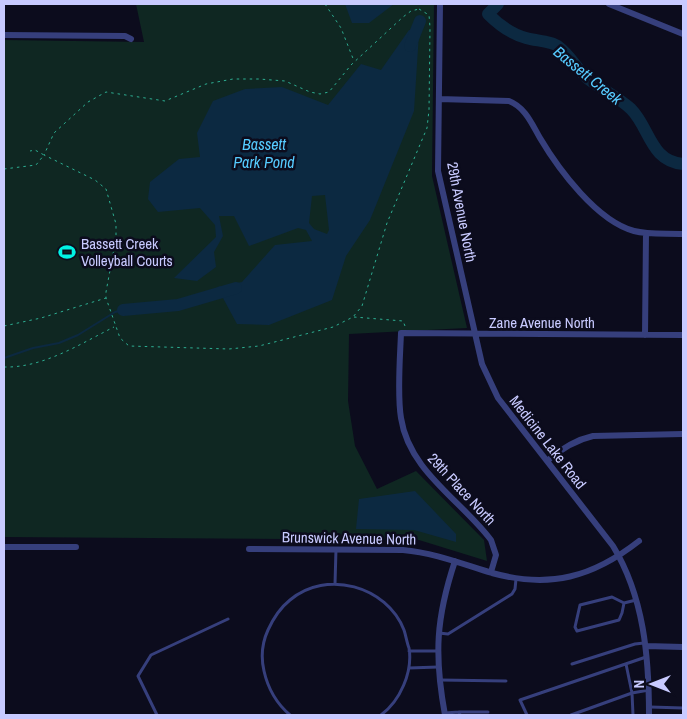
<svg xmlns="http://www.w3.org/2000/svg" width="687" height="719" viewBox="0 0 687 719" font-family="'Archivo Narrow',sans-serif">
<rect width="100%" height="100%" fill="#0c0c1d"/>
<path fill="#0f2722" d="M136,4H434L432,176L467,328L349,334L348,401L355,446L377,489L416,471L484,540L487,561L419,540L4,537V40L144,42Z"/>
<path fill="#0c2941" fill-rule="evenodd" d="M345,4H394L369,23H352Z
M409,30L419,33L414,111L370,220L346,256L332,300L269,325L237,324L217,287L242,282L275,245L312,241L306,230L298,228L249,246L234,216H219L223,236L214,252L216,267L197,281L174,278L216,237L215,225L200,208L158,212L148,199L150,182L179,159L200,157L197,133L213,101L245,89L282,87L328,105L361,64L381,70ZM325,195L329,230L327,234L314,229L309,223L312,196Z
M415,491L456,534V542L414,530L356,529L359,499Z"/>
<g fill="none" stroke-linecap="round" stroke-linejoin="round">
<path stroke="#0c2941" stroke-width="2" d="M4,358L33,348L59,343L78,335L115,312L123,310"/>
<path stroke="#0c2941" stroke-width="12" d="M498,4L488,14C499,25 511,34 526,38C536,41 552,41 559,47C570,55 577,69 587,78C601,89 618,97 631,109C650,128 650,161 683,164
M410,46L420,21
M123,310L178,305L236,288"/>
<path stroke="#2dae92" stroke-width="1" stroke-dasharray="2.5 4" stroke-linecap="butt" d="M325,4L341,28L354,61
M419,9L429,15L430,27L429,110L427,128L387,223L362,306L353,317L333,327L259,346L229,349L129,346L120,338L106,298V292L116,238V224L106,189L95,180L44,155L54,133L88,102L106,92L165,101L206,84L233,79H259L285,81L310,92L320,94L329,92L351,65L403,17L411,11Z
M4,169L36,165L44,155L35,150L30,151
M354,317L403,321L405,326
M4,326L41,318L106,298
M4,367C43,368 80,344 114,327"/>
<path stroke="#363f7c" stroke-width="3" d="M335,584L336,549
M624,603L622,613L619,620L577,631L575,627L580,605L612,597L624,603L636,600
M439,633L448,634L512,594L515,589L516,579
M409,651H438
M572,664L635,644L644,643
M626,664L632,693L649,690
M409,668L438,667
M440,680L506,681
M650,707L683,708
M445,713L459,712
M157,715L138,676L151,655L228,619
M290,715C276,703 268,689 264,671C261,658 262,643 268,630C273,619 280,608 290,600C326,569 387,586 404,630C406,636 407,643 409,648C413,672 400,701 381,715
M460,715L459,712H488
M527,715L520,700L646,657
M571,715L632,693L633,715"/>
<path stroke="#363f7c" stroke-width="6" d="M440,4L438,171L482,364L498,398L613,546C644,597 649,657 649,715
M609,4L683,34
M4,35L125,36L131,39
M439,99L509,101C525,107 532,124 540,138C559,170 597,221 634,231C649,235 667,233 683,234
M645,335L646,233
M547,461C561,449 575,440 593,436L683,434
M4,547H76
M249,549L403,550C435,553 462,564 492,573C550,589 593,577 639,541
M491,572L496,555L491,540C461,500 409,471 401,418C397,394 400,359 401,333L683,335
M646,646L683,647
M445,715C434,655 436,618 455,561"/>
</g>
<defs>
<g id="stadium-bare" transform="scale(1.35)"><path d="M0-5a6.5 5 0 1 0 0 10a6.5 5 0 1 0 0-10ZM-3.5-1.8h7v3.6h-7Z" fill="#01f2e4" stroke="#0c0c1d" stroke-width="2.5" paint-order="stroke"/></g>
</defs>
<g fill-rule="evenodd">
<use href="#stadium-bare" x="67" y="252"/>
</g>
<g text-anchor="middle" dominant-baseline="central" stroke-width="5" stroke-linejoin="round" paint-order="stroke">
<g font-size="15" fill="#c8caff" stroke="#0c0c1d">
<text transform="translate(462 212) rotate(79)">29th Avenue North</text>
<text x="542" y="322">Zane Avenue North</text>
<text transform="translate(548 442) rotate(52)">Medicine Lake Road</text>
<text transform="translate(462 489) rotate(47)">29th Place North</text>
<text transform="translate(349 538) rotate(1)">Brunswick Avenue North</text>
</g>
<g font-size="15" fill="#c8caff" stroke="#0c0c1d" text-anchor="start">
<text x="81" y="243">Bassett Creek<tspan x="81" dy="17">Volleyball Courts</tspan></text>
</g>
<g font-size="16" font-style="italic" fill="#56cbff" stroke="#0c0c1d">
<text transform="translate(588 75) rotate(39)">Bassett Creek</text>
<text x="264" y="144">Bassett<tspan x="264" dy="18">Park Pond</tspan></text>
</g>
</g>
<rect width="687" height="719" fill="none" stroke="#c8caff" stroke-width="10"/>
<g transform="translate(652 684) rotate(270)" stroke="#0c0c1d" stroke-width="4" paint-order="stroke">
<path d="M0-4L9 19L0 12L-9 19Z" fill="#c8caff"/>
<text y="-8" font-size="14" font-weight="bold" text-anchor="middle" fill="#c8caff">N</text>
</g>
</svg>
